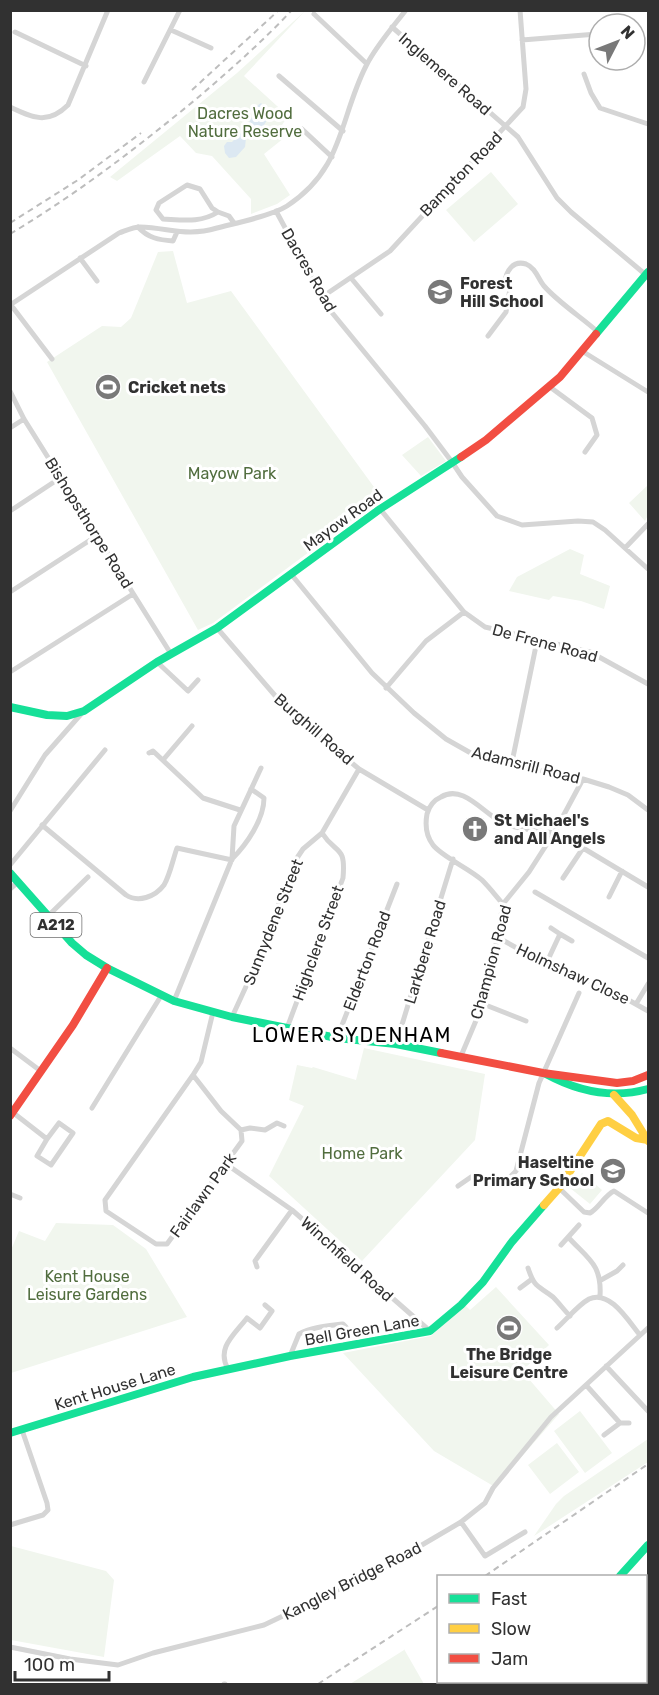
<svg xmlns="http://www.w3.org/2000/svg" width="659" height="1695" viewBox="0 0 659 1695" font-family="Rubik,sans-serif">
<rect width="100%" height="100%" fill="#fff"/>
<path fill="#f1f6ee" d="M305,11L244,76L288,116L278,131L284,138L264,154L290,195L277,204L251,214V199L212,156L196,153L180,136L117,181L110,177L237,73Z
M491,172L518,204L474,242L446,210Z
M173,251L187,303L231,291L382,498L213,623L198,630L47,362L102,326L121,327L131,318L158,252Z
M428,437L446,461L421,476L402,455Z
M648,485V515L645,521L629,503Z
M570,549L584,555L580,574L610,586L604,609L581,601L553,596L549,600L509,591L517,577Z
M364,1048L485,1074L475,1140L362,1261L269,1176L304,1106L289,1100L297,1065L312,1068L313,1067L356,1080Z
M582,1173L602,1190L590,1204L570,1188Z
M56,1223L113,1225L146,1249L187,1317L11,1373V1250L19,1231L45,1241Z
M496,1287L549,1345L522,1371L559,1414L495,1487L434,1451L343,1353L431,1336L465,1305L470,1310Z
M580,1411L612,1453L585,1473L554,1431Z
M648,1439V1462L534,1536L556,1504L564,1496Z
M557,1443L579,1472L550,1494L528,1465Z
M11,1546L106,1571L114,1580L104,1657L11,1640Z
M404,1649L424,1684H350L404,1650Z"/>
<path fill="#dce8f2" d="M261,103L269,111C268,125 258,133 246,138L245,147L236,157L229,158L225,153L224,146L227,142H232C238,136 247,127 251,119C255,113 254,107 261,103Z"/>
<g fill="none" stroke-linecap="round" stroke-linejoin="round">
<path stroke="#d5d5d5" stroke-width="5" d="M314,14L367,64
M392,27L518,137L557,198L571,212L646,275
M171,30L211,48
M15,32L86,66
M522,40L597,34
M584,74L591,93L600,108L648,124
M279,76L343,131
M144,82L180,10
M10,107C33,118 48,125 68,105L108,10
M302,129L332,157
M276,211L329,309L425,426L452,462L462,477L497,516L522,525L578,521L593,522L605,530L648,569
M218,212L212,208L200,189L187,185L159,203L156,210L163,219C183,220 201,223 218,212L229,216L234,223
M138,227C148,238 159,240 173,241L177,232
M80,258L97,281
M351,278L381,314
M322,297L390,251L523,107L526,89L520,10
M10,305L119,233C125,231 133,227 140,227C170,228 187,237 217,228C236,223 271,216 287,206C344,169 339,119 366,66C376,46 392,28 406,10
M11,305L52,359
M488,336L506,312L510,289L505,282C506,271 513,260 526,264C536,268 538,279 544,286C558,302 581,317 598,332
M582,351L648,392
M550,387L592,418L597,435L585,452
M10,391L24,419L171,654
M10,428L24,419
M380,509L464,612L485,627L590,652L648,684
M10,511L60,478
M625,548L648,524
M291,574L372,673L414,713L446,739L476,756L512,762L562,777L583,779L609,787L628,795L648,810
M10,592L98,535
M217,628L278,699L334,748L359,769L428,810
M157,662L188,691L198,680
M10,672L133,594
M386,688L426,641L464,612
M149,753L153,751L203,798L240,810
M163,760L192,726
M512,762L537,641
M251,789L264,798C264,819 247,844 232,859L234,826L261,768
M10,811L45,755L82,713
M42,825L126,895C138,903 155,897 164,885C170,875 173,859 177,848L232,860
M10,865L105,750
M563,878L583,848L648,887
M10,889L18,882
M535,892L648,958
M609,897L622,871
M503,904C496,896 489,887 482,880C470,869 441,856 433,845C426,836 425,825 427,814C429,807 434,800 441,797C464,783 485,816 505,824C520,830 538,830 554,833
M48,916L88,877
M551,928L560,934
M497,937L564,974L600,984L648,1011
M546,964L560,934L572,941
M174,1001L232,859
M483,1004L526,1021
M636,1004L648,984
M232,1017L249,980L297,858L303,849L322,833
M287,1028L343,878C346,844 336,855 322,833L359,769
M337,1038L397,884
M396,1044L453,859
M10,1048L42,1072
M461,1056L483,1004L492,967L503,904L529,872L554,833L583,779
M193,1075L221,1111L241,1130L242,1141L167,1244H156L106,1211L105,1200Z
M193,1075L201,1062L213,1012
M92,1108L161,996
M11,1111L47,1139L37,1156L51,1165L73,1133L59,1123L47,1139
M241,1130L250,1128L265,1130L277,1123L284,1126
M226,1164L292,1210L430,1331
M458,1186L471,1177L476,1176L508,1179L516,1171L539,1083L579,993
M559,1188L584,1212L590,1213C599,1208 604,1196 614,1191L648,1213
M10,1194L20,1198
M568,1237C588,1259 602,1264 600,1296
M561,1245L579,1225
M257,1267L255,1261L292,1210
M528,1268C535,1289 538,1285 553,1297C559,1303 564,1310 570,1316
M601,1280L617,1271L623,1265
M520,1288L532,1279
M557,1328C567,1319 578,1305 589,1299C610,1289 629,1322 640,1335
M290,1356L299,1334C312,1327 328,1326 343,1324L346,1327
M606,1366L648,1411
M228,1369C216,1348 234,1335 247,1318L260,1328L272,1311L265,1305
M586,1385L620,1423
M604,1435L620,1423H629
M461,1522L485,1556L525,1532
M10,1525L43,1515L48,1510L47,1503L22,1430
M646,1598L648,1600
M646,1640L648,1642
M10,1647L70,1659L118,1665L153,1653L264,1625L381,1569L461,1522L485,1503L493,1488L551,1417L648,1328
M611,1682L614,1684
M224,1684H225
M587,1684L589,1682"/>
<path stroke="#16e098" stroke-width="8" d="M596,334L648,272
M10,707L47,715L67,716L84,711L157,662L217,628L380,509L461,457
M10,873L72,943L86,955L107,968L174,1001L232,1017L337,1038L396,1044L441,1053
M546,1074C579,1092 612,1099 648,1089
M10,1433L193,1377L290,1356L430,1331L461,1305L483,1282L511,1243L544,1205
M620,1576L648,1545
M536,1684L537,1682"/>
<path stroke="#ffcf43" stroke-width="8" d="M614,1095L632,1115L648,1141
M544,1205L559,1188L601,1124L608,1121L636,1138L648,1140"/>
<path stroke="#f24e42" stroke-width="8" d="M461,457L486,440L560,377L596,334
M441,1053L543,1073L617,1083L633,1081L648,1075
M10,1116L73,1025L107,968"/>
<path stroke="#bdbdbd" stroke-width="2" stroke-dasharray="6 4.5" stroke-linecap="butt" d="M192,90L279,10
M10,223L78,180L141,133
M10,234C78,193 134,150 195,100C228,72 262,42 292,10
M485,1576L648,1464
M318,1684L438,1606"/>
</g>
<defs>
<g id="school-disc" transform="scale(1.35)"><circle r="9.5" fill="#797979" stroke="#fff"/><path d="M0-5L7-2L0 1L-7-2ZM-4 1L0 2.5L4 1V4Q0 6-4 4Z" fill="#fff"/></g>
<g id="stadium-disc" transform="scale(1.35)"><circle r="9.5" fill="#797979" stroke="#fff"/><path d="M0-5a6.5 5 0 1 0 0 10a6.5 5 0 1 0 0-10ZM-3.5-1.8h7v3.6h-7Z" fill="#fff"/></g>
<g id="church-disc" transform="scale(1.35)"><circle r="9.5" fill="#797979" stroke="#fff"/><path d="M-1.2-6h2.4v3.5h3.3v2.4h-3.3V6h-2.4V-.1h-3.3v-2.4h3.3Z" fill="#fff"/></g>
</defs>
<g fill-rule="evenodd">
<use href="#school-disc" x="440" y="292"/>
<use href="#stadium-disc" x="108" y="387"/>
<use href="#church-disc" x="475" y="829"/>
<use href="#school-disc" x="613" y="1171"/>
<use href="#stadium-disc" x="509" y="1328"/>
</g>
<g text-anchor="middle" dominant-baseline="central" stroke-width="6" stroke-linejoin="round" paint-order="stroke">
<rect fill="#fff" stroke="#6f6f6f" stroke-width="1.5" x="30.5" y="913" width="51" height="24" rx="4.5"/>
<g font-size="15" font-weight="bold" fill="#313131">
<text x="56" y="925">A212</text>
</g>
<g font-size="16" fill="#313131" stroke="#fff">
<text transform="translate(445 74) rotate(41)">Inglemere Road</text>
<text transform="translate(461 174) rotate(-46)">Bampton Road</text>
<text transform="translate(309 270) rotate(60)">Dacres Road</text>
<text transform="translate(343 520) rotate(-36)">Mayow Road</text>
<text transform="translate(89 523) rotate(58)">Bishopsthorpe Road</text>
<text transform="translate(545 643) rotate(15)">De Frene Road</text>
<text transform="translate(314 729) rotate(41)">Burghill Road</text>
<text transform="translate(526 765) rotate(14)">Adamsrill Road</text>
<text transform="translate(273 922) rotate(-68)">Sunnydene Street</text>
<text transform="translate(318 943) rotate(-70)">Highclere Street</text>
<text transform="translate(425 952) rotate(-73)">Larkbere Road</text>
<text transform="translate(367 961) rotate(-69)">Elderton Road</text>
<text transform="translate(491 962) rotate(-75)">Champion Road</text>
<text transform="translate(573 974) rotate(25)">Holmshaw Close</text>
<text transform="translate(203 1195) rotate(-54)">Fairlawn Park</text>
<text transform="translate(347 1259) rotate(42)">Winchfield Road</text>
<text transform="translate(362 1330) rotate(-10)">Bell Green Lane</text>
<text transform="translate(115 1387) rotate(-17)">Kent House Lane</text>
<text transform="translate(352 1581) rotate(-27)">Kangley Bridge Road</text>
</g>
<g font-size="16" fill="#516d3e" stroke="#fff">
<text x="245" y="113">Dacres Wood<tspan x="245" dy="18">Nature Reserve</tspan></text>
<text x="232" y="473">Mayow Park</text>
<text x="362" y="1153">Home Park</text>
<text x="87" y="1276">Kent House<tspan x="87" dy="18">Leisure Gardens</tspan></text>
</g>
<g font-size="16" font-weight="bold" fill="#313131" stroke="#fff" text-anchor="start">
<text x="460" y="283">Forest<tspan x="460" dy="18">Hill School</tspan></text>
<text x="128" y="387">Cricket nets</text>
<text x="494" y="820">St Michael's<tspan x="494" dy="18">and All Angels</tspan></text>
<text x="594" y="1162" text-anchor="end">Haseltine<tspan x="594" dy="18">Primary School</tspan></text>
<text x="509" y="1354" text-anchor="middle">The Bridge<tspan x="509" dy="18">Leisure Centre</tspan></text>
</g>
<g font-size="20" letter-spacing="1.5" fill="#000" stroke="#fff">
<text x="352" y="1035">LOWER SYDENHAM</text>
</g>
</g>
<rect width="659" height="1695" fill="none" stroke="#313131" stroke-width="24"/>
<rect x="437" y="1575" width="210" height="108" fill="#ffffff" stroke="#adadad" stroke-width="1.5"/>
<rect x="449" y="1594" width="30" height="9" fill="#16e098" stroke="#adadad" stroke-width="1.5"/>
<text x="491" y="1605" font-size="18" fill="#313131">Fast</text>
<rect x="449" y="1624" width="30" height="9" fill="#ffcf43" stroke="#adadad" stroke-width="1.5"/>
<text x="491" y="1635" font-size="18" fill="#313131">Slow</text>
<rect x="449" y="1654" width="30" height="9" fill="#f24e42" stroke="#adadad" stroke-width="1.5"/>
<text x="491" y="1665" font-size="18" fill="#313131">Jam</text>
<g transform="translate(617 42) rotate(48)"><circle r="28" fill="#ffffff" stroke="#adadad" stroke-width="1.5"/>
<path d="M0-4.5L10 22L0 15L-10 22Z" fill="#797979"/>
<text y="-9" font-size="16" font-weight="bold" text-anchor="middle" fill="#313131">N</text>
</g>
<path d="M15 1671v9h94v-9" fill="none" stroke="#313131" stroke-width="3"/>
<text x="24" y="1671" font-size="18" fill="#313131" stroke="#ffffff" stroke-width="4.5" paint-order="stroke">100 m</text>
</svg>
